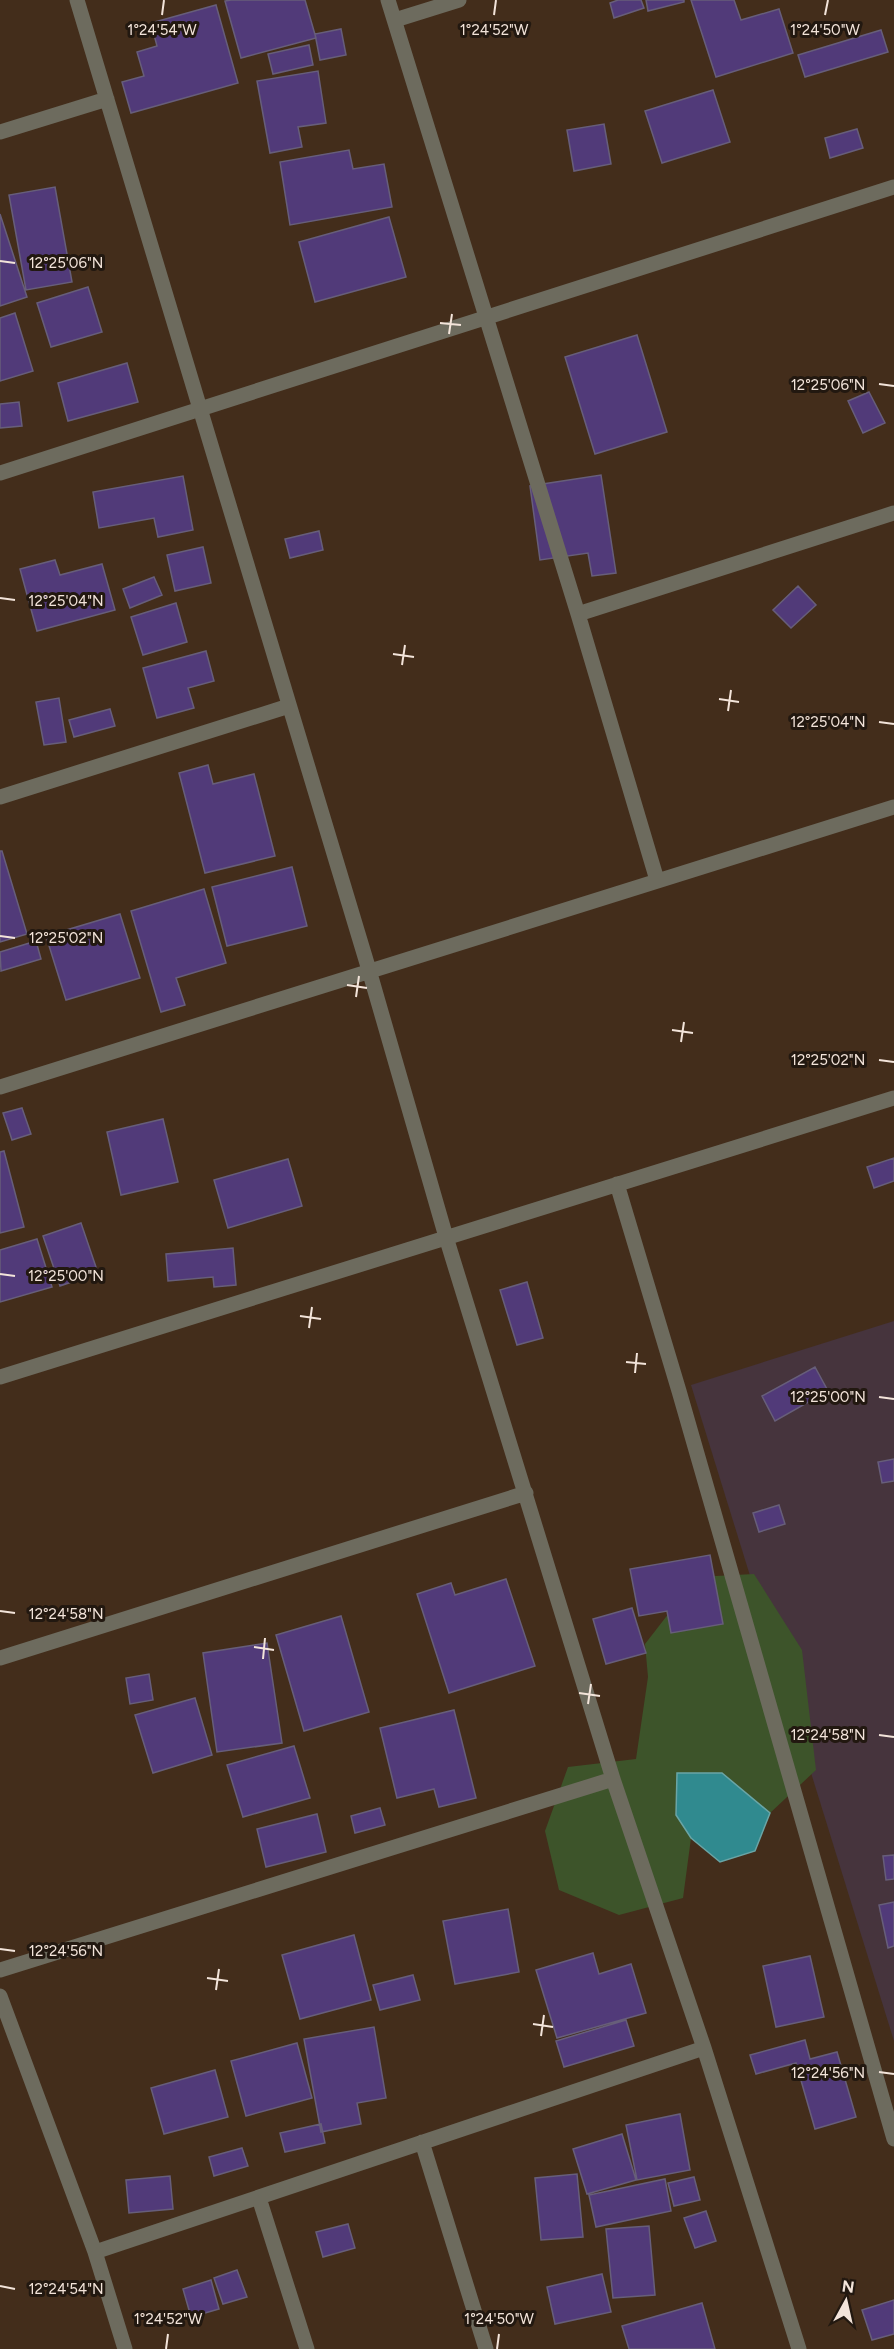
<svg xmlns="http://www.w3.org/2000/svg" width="894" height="2349" viewBox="0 0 894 2349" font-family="Figtree,sans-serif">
<rect width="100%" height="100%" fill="#432d1b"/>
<path fill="#46343d" d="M894,1321V2041L691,1385Z"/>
<path fill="#3d542a" d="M754,1574L802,1650L816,1770L770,1813L722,1773H678L676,1814L691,1838L683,1898L619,1915L559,1890L545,1831L568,1767L636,1759L648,1677L645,1644L697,1577Z"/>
<path fill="#308a8f" stroke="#6aa5a6" stroke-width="1.5" d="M677,1773H722L770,1813L755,1851L720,1862L691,1838L676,1815Z"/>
<path fill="#513a79" stroke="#675e7a" stroke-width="1.5" d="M231,0H305L316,38L241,58L225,1Z
M618,0H641L644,8L614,18L610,3Z
M646,0H684V2L648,11Z
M691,0H734L741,20L779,9L793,53L716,77Z
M216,5L238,83L131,113L122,82L144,76L137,52L157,46L151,23Z
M341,29L346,55L320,60L315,34Z
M881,30L888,52L805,77L798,55Z
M309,45L313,65L273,74L268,54Z
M318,71L326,123L298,127L302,147L270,153L257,81Z
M713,90L730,142L662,163L645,111Z
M604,124L611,164L574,171L567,130Z
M857,129L863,148L830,158L825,138Z
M349,150L353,169L384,164L392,207L290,225L280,162Z
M55,187L72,282L26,290L9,195Z
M0,214L27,297L0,306Z
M389,217L406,277L315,302L299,242Z
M88,287L102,332L51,347L37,303Z
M15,313L33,371L0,381V318Z
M637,335L667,432L595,454L565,357Z
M127,363L138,402L68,421L58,383Z
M869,392L885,423L863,433L848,401Z
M19,402L22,426L0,428V404Z
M601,475L616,573L592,576L588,553L540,560L530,486Z
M183,476L193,530L158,537L154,518L99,528L93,492Z
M319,531L323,550L290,558L285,539Z
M203,547L211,583L175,591L167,555Z
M55,560L60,575L102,564L115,610L37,631L20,569Z
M154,577L162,595L130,608L123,589Z
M798,586L816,605L791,628L773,610Z
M176,603L187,642L143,655L131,617Z
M206,651L214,681L188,688L194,708L157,718L143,668Z
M59,698L66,742L44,745L36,702Z
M110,709L115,726L74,737L69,720Z
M208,765L213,784L254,774L275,856L205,873L179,773Z
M0,851H2L27,934L0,942Z
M292,867L307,926L227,946L212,887Z
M204,889L226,963L176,978L185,1005L161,1012L131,911Z
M120,914L140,978L66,1000L46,936Z
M36,941L41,959L1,971L0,952Z
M22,1108L31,1134L12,1140L3,1113Z
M163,1119L178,1182L121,1195L107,1132Z
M4,1151L24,1227L0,1233V1152Z
M894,1158V1181L874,1188L867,1167Z
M288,1159L302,1206L228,1228L214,1180Z
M81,1223L98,1273L60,1286L43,1236Z
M37,1239L52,1287L0,1302V1250Z
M233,1248L236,1285L214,1287L213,1277L168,1281L166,1254Z
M527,1282L543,1338L517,1345L500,1290Z
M815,1367L828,1391L775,1421L762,1396Z
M894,1459V1481L882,1483L878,1462Z
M779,1505L785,1524L759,1532L753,1513Z
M710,1555L723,1624L671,1633L667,1611L639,1616L630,1569Z
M506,1579L535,1666L449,1693L417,1594L451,1583L455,1595Z
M632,1608L646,1653L606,1664L593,1619Z
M341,1616L369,1712L304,1731L276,1635Z
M267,1643L282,1743L217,1752L203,1653Z
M149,1674L153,1700L130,1704L126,1678Z
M195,1698L212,1755L153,1773L135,1715Z
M454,1710L476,1798L439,1807L434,1789L397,1798L380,1728Z
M294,1746L310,1798L243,1817L227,1765Z
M380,1808L385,1825L355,1833L351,1816Z
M317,1814L326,1852L266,1867L257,1829Z
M894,1855V1879L886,1880L883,1856Z
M894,1902V1946L888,1948L879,1905Z
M508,1909L519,1972L455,1984L443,1921Z
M354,1935L371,2000L300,2019L282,1955Z
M593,1953L599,1974L631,1964L646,2013L557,2038L536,1970Z
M810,1956L824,2017L776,2027L763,1966Z
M413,1975L420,2000L380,2010L373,1985Z
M626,2020L634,2046L564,2067L556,2041Z
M374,2027L386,2098L357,2103L361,2124L321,2132L304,2039Z
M805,2040L810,2059L837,2052L856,2117L815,2129L796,2063L756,2074L750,2055Z
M297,2043L312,2098L246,2116L231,2061Z
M215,2070L228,2117L164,2134L151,2088Z
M680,2114L690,2170L637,2180L626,2125Z
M321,2124L325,2143L285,2152L280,2133Z
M622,2134L636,2180L587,2194L573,2149Z
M242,2148L248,2166L214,2176L209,2157Z
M577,2174L583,2237L541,2240L535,2178Z
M170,2176L173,2209L129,2213L126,2180Z
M694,2177L700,2200L674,2206L668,2183Z
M665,2179L671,2211L596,2227L589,2195Z
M706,2211L716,2241L695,2248L684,2218Z
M348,2224L355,2248L323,2257L316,2232Z
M649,2226L655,2295L613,2298L606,2229Z
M237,2270L247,2297L223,2304L214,2278Z
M602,2274L611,2312L555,2324L547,2287Z
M211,2280L219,2309L191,2317L183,2289Z
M894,2300V2334L872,2340L862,2310Z
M702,2303L715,2349H629L622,2326Z"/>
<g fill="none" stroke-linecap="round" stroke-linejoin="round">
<path stroke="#6d6b5e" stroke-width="15" d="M77,0L369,970L446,1237L613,1779L704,2048L799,2349
M388,0L578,614L657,880
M395,20L459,0
M0,132L107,99
M0,473L894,187
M578,614L894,513
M0,797L289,706
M0,1087L894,807
M617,1184L679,1391L894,2139
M0,1377L894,1098
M0,1658L526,1493
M0,1970L613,1779
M0,1996L95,2252L125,2349
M422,2142L486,2349
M259,2198L307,2349
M95,2252L704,2048"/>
</g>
<path fill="none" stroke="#f3e4da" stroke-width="2" d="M162,15L164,0M494,15L496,0M825,15L828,0M0,261L15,263M440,323L461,325M449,334L452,314M879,384L894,386M0,598L15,600M393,654L414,657M402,665L405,645M719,699L739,702M728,711L731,690M879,722L894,724M0,936L15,938M347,985L367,988M356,997L359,976M672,1030L693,1033M681,1042L684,1022M879,1060L894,1062M0,1274L15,1276M300,1316L321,1319M309,1328L312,1307M626,1362L646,1364M635,1373L637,1353M879,1397L894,1399M0,1611L15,1613M254,1647L274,1650M263,1659L265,1638M579,1693L600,1696M588,1704L591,1684M879,1735L894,1737M0,1949L15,1951M207,1978L228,1981M216,1990L219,1969M533,2024L553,2027M541,2036L544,2015M879,2072L894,2074M0,2286L15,2289M166,2349L168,2334M497,2349L499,2334"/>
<g font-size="15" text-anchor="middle" fill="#f3e4da" stroke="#221810" stroke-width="6" stroke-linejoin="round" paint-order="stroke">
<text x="162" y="35">1°24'54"W</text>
<text x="494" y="35">1°24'52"W</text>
<text x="825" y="35">1°24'50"W</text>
<text x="66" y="268">12°25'06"N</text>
<text x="828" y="390">12°25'06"N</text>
<text x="66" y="606">12°25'04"N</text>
<text x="828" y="727">12°25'04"N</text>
<text x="66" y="943">12°25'02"N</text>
<text x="828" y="1065">12°25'02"N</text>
<text x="66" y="1281">12°25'00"N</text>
<text x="828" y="1402">12°25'00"N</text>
<text x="66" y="1619">12°24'58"N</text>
<text x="828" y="1740">12°24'58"N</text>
<text x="66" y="1956">12°24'56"N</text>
<text x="828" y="2078">12°24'56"N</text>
<text x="66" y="2294">12°24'54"N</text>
<text x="168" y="2324">1°24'52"W</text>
<text x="499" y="2324">1°24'50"W</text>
</g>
<g transform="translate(846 2301) rotate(8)" stroke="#221810" stroke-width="4.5" paint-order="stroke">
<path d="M0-4.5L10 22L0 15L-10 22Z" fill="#f3e4da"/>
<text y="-9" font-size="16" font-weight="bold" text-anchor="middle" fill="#f3e4da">N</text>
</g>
</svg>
